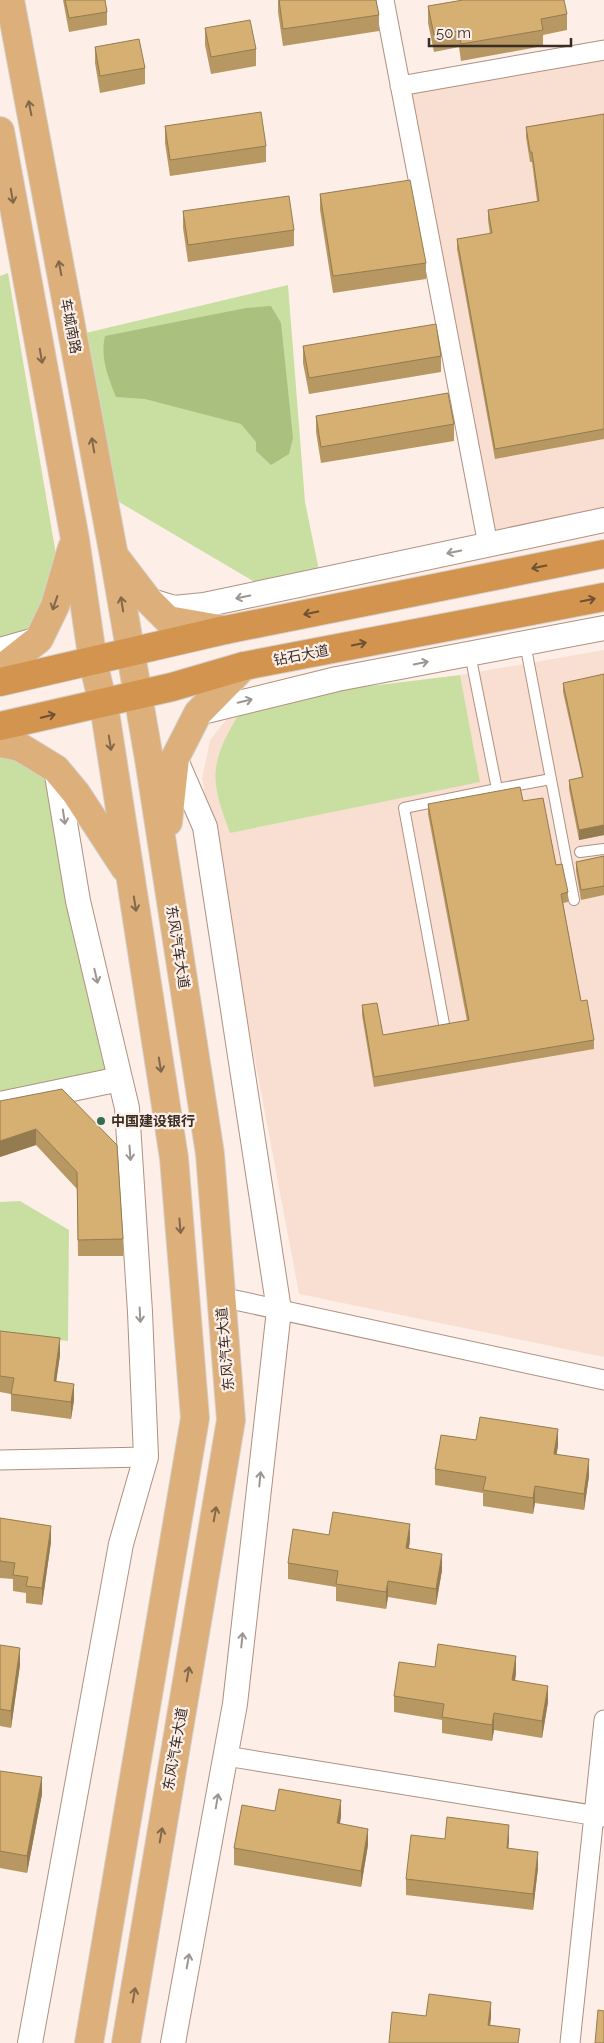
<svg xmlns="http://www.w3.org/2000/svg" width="604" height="2043" viewBox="0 0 604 2043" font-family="Raleway,'Noto Sans SC',sans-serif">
<rect width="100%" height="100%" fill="#fdefe8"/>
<path fill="#f9dfd2" d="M604,57V509L491,531L411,93Z
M604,650V1357L299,1294L202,779L210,740L230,715Z"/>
<path fill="#c9dfa2" d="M8,273L61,584L39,639L0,650V276Z
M288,285L305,502L321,580L270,591L102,492L73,336Z
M460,675L480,782L230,833C223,813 213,790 216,768C219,744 235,721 247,701Z
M0,754L56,769L120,1079L0,1104Z
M20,1201L69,1230L68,1341L0,1334V1202Z"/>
<path fill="#a9c07f" d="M271,306L281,323L293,438L289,454L271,465L256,451V442L241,424L145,399L116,397C108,377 100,357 105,336L246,308Z"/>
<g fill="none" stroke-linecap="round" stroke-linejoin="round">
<g stroke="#af907f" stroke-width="12">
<path id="service" d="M525,643L574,900
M497,789L551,779
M580,852L604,849
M444,1024L404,808L497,789L470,654"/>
</g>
<g stroke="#af907f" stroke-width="21">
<path id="minor" d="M384,0L488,545
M400,86L604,50
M221,1297L604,1380
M0,1460L146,1457
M226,1756L604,1817
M570,2043L604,1720"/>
</g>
<g stroke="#af907f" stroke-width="26">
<path id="tertiary" d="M148,600L174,608L204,605L604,520
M0,650L35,640
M198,713L337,679L604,628
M0,1104L120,1079
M30,2043L121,1544L146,1457L140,1312L127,1108L78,901L56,769
M173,2043L235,1704L279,1310L205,827L175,758"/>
</g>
<g stroke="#d3d1cf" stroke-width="30">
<path id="primary" d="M10,0L114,556L149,759L210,1154L231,1420L126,2043
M0,131L75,539L93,662L105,712L174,1158L195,1418L89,2043
M116,558L148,600L168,620L225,630
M0,670L39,639L55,606L72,548
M0,743L20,747L56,769L76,793L125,868
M168,822L175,758L198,713L244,666"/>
</g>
<g stroke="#d3d1cf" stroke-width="30">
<path id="trunk" d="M0,682L225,630L604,554
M0,726L172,687L244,666L604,597"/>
</g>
<use href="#service" stroke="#fff" stroke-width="10"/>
<use href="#minor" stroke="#fff" stroke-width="19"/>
<use href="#tertiary" stroke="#fff" stroke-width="24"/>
<use href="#primary" stroke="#ddaf7a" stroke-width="28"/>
<use href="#trunk" stroke="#d2944e" stroke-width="28"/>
</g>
<path fill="#b79762" d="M63,0H105L107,12V25L69,32Z
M278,0H376L379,15V31L283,46L278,12Z
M428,6L567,14V30L543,35V46L461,61L459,47L434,52L428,23Z
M205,28L256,49V66L211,74L205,45Z
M95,47L145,68V84L100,93L95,63Z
M604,114V439L495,459L457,249V239L490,234L488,220V210L537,201L532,162H530L526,137V127Z
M165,126L266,146V162L170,176L165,143Z
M320,194L426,263V279L333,293L320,210Z
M183,211L294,230V246L188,262L183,228Z
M303,346L441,356V372L309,394L303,363Z
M316,416L454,424V441L321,463L316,432Z
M604,674V835L579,840L569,789V780L582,777L563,692V683Z
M523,801L556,865L568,892V902L563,903L581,1001L594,1040V1049L374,1087L362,1015V1005L383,1035L467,1021L428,814V804Z
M604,856V895L581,900L576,871V862Z
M62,1089L123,1239V1256H78L77,1189L36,1145L0,1157Z
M0,1331L60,1355L56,1381L74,1400L71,1419L11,1411V1394L0,1392Z
M476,1440L558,1446L556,1454L589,1476L584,1510L535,1503L533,1514L483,1506V1493L435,1485V1469Z
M0,1518L51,1542L42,1605L26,1603V1593L13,1591V1579L0,1578Z
M329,1535L410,1540L409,1548L442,1570L436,1605L388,1597L386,1609L336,1601V1587L288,1579V1563Z
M0,1645L20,1665L11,1728L0,1726Z
M435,1667L516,1673L515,1681L548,1702L542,1738L494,1730L492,1741L442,1733V1720L394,1712V1696Z
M0,1771L42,1794L27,1873L0,1868Z
M275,1811L341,1816L340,1824L368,1845L361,1887L234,1865V1848Z
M445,1839L509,1841L508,1848L538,1868L533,1910L406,1895V1879Z"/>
<path fill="#957b50" d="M604,825V835L579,840V830Z
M36,1129V1145L0,1157V1141Z
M60,1338V1355L54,1397V1381Z
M74,1384V1400L71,1419V1402Z
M558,1429V1446L554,1470V1454Z
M589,1459V1476L584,1510V1494Z
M535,1486V1503L533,1514V1498Z
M410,1524V1540L406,1564V1548Z
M51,1526V1542L42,1605V1588Z
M442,1554V1570L436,1605V1589Z
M388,1581V1597L386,1609V1592Z
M20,1648V1665L11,1728V1711Z
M516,1656V1673L512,1697V1680Z
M548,1686V1702L542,1738V1721Z
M494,1713V1730L492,1741V1725Z
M42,1777V1794L27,1873V1856Z
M341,1800V1816L337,1840V1823Z
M509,1825V1841L507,1865V1848Z
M368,1829V1845L361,1887V1871Z
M538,1852V1868L533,1910V1894Z
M491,2002V2018L488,2042V2025Z"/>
<path fill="#d5b072" stroke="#957b50" d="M65,0H105L107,12L69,18Z
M279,0H376L379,15L283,29Z
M463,0H564L567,14L541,19L543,30L461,44L459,31L434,35L428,6Z
M250,20L256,49L211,57L205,28Z
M139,39L145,68L100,76L95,47Z
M261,112L266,146L170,160L165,126Z
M604,114V429L495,449L457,239L492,233L488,210L539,201L532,152H530L526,127Z
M410,180L426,263L333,276L320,194Z
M289,196L294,230L188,245L183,211Z
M436,324L441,356L309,378L303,346Z
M448,393L454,424L321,447L316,416Z
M604,674V825L579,830L569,780L583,777L563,683Z
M520,787L523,801L543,798L556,865L562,864L568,892L561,894L581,1001L587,1000L594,1040L374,1077L362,1005L377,1003L383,1035L469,1020L428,804Z
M604,856V886L581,890L576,862Z
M62,1089L117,1145L123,1239L78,1240L77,1172L36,1129L0,1141V1101Z
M0,1331L60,1338L54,1381L74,1384L71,1402L11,1394L14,1378L0,1376Z
M480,1417L558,1429L554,1454L589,1459L584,1494L535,1486L533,1498L483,1490L486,1477L435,1469L441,1435L476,1440Z
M333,1512L410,1524L406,1548L442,1554L436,1589L388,1581L386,1592L336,1584L338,1571L288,1563L293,1529L329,1535Z
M0,1518L51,1526L42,1588L26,1586L28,1577L13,1575L15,1563L0,1561Z
M438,1644L516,1656L512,1680L548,1686L542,1721L494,1713L492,1725L442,1717L444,1704L394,1696L399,1662L435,1667Z
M0,1645L20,1648L11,1711L0,1709Z
M0,1771L42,1777L27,1856L0,1851Z
M279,1789L341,1800L337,1823L368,1829L361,1871L234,1848L242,1805L275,1811Z
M447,1817L509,1825L507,1848L538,1852L533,1894L406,1879L411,1835L445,1839Z
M429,1994L491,2002L488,2025L520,2029L518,2043H389L392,2012L426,2016Z
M598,2010L604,2011V2043H595Z"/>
<defs><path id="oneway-shaft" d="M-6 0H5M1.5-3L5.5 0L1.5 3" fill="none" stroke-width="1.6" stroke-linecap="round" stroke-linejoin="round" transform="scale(1.25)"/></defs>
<g stroke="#82674b">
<use href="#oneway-shaft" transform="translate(30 108) rotate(-101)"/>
<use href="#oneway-shaft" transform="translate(12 196) rotate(80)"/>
<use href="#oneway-shaft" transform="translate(60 268) rotate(-101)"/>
<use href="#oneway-shaft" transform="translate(41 356) rotate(80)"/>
<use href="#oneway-shaft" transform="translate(93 445) rotate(-100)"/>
<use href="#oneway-shaft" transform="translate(55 603) rotate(109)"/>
<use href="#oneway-shaft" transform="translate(122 604) rotate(-99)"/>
<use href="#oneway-shaft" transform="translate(110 743) rotate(81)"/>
<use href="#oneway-shaft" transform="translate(135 904) rotate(81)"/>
<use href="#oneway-shaft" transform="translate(160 1065) rotate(81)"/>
<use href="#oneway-shaft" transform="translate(180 1226) rotate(85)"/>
<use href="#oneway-shaft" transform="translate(215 1514) rotate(-80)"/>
<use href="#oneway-shaft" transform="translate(188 1674) rotate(-80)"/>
<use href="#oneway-shaft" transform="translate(161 1835) rotate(-80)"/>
<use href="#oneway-shaft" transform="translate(134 1995) rotate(-80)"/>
</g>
<g stroke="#9c9692">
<use href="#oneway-shaft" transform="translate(454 552) rotate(168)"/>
<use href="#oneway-shaft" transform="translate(243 597) rotate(168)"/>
<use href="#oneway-shaft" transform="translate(421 663) rotate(-11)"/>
<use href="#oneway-shaft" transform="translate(245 701) rotate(-13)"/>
<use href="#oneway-shaft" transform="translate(64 817) rotate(81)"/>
<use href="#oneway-shaft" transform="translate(96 976) rotate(77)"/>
<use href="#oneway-shaft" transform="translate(130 1153) rotate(86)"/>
<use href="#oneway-shaft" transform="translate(140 1315) rotate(87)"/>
<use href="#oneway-shaft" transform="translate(260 1479) rotate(-84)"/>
<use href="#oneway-shaft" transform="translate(242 1640) rotate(-84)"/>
<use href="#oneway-shaft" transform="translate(217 1801) rotate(-80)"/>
<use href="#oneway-shaft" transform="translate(188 1961) rotate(-80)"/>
</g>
<g stroke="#6e5033">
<use href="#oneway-shaft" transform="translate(539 567) rotate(169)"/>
<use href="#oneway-shaft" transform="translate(588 600) rotate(-11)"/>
<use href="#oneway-shaft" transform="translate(311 613) rotate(169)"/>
<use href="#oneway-shaft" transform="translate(359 644) rotate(-11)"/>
<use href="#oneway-shaft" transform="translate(48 716) rotate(-14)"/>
</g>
<circle fill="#346c54" stroke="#fdefe8" stroke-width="2" cx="101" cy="1121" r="5"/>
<g text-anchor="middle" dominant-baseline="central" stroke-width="4.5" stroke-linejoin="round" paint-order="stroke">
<g font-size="14" fill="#382c25" stroke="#fdefe8">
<text transform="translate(71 326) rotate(79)">车城南路</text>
<text transform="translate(301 655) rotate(-11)">钻石大道</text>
<text transform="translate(178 947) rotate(81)">东风汽车大道</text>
<text transform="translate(225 1349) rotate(-95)">东风汽车大道</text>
<text transform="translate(175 1749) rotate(-80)">东风汽车大道</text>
</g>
<g font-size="14" font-weight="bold" fill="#382c25" stroke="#fdefe8" text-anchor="start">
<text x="111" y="1121">中国建设银行</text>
</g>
</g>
<path d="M429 38v8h142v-8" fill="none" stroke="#382c25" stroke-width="2.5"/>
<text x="436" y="38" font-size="15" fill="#382c25" stroke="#fdefe8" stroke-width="4" paint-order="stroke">50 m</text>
</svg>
